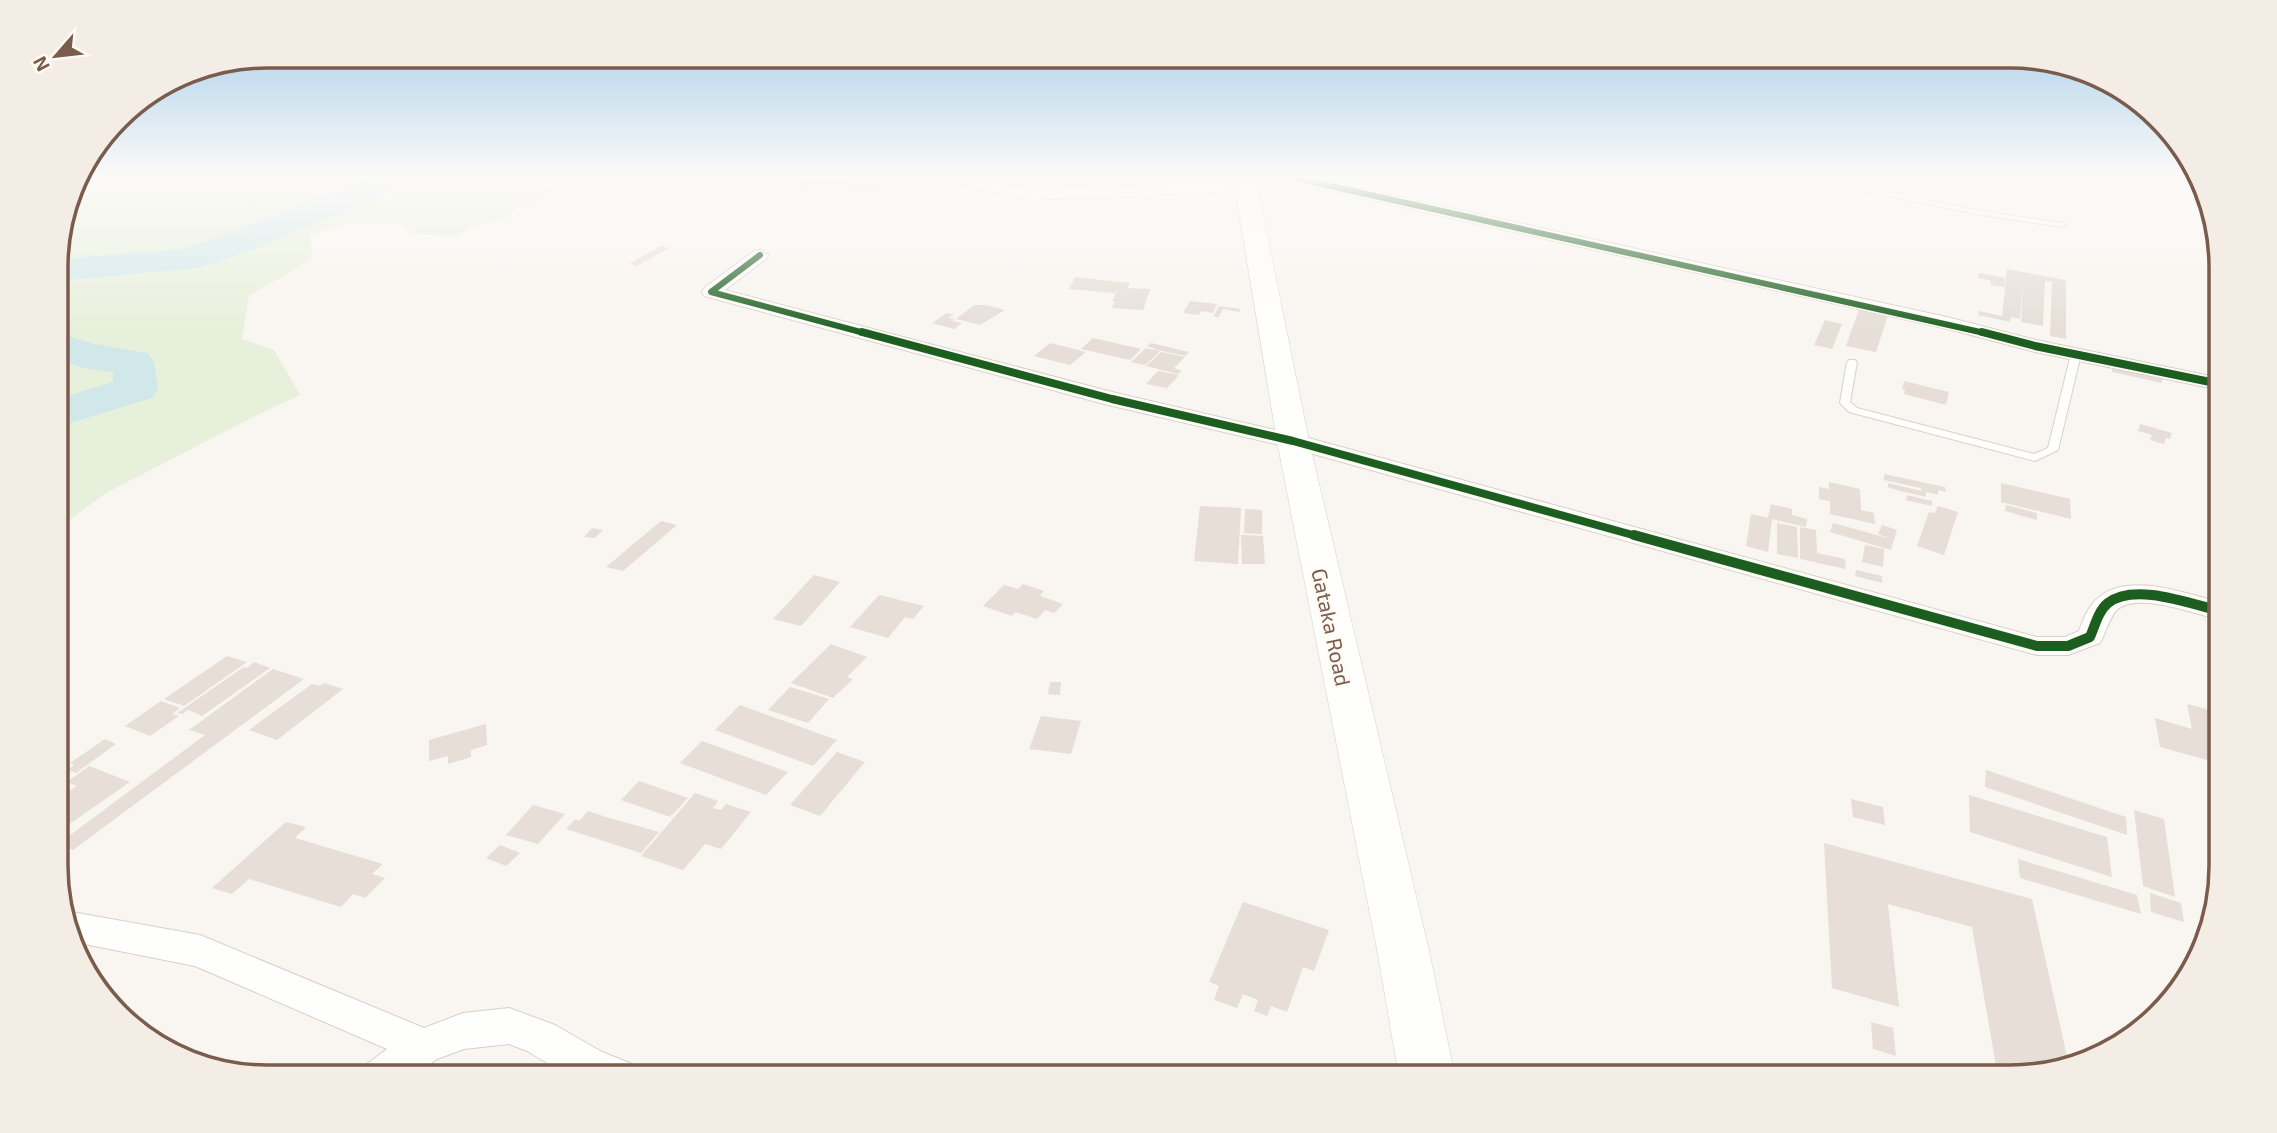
<svg xmlns="http://www.w3.org/2000/svg" width="2277" height="1133" viewBox="0 0 2277 1133" font-family="'Exo 2',sans-serif">
<rect width="100%" height="100%" fill="#f9f5f0"/>
<path fill="#e7f0db" d="M77,176H516L507,183L508,193L557,189L542,201L517,206L508,219L476,225L457,236L412,234L399,223H350L310,235L312,259L249,296L242,339L274,350L300,395L253,417L106,493L57,529L56,253Z"/>
<g fill="none" stroke-linecap="round" stroke-linejoin="round">
<path fill="#d0e8ea" fill-rule="evenodd" d="M372,176H415L410,183L258,248L199,268L57,281L56,259L182,249L232,232Z
M57,333L94,344L148,353L154,362L158,389L152,398L57,427V399L113,382V372L87,369L57,359Z"/>
</g>
<path fill="#e6ded7" d="M835,178L834,180L852,179L850,186L917,184L916,189L837,192L838,187L793,191L799,186H795L797,180Z
M661,246L669,248L637,266L629,264Z
M2007,269L2066,280V339L2050,336L2052,282L2045,281L2043,326L2021,322L2023,277L2020,319L2011,317L2010,322L1978,315L1979,311L2002,316Z
M1979,273L2005,278V287L1990,285L1991,281L1978,278Z
M1075,277L1130,283L1127,290L1129,288L1150,289L1143,310L1112,308L1115,301H1112L1118,289L1115,293L1069,289Z
M1190,301L1217,304L1213,313L1201,311L1199,315L1183,313Z
M974,305H986L1005,310L980,325L956,319Z
M1219,306L1241,309L1239,312L1223,309L1219,317H1213Z
M1860,306L1889,312L1876,352L1846,346Z
M947,313L954,315L948,317L954,319L952,321L962,323L954,329L932,323Z
M1825,320L1842,324L1832,349L1814,345Z
M1093,338L1141,349L1130,360L1081,349Z
M1050,343L1086,352L1070,365L1034,356Z
M1151,343L1189,352L1185,356L1158,350L1147,346Z
M1146,348L1160,351L1145,365L1131,362Z
M1161,352L1185,357L1174,368L1182,371L1178,374L1146,366Z
M2112,368L2162,379V383L2112,372Z
M1158,371L1179,375L1167,388L1146,384Z
M1904,381L1949,392L1946,405L1904,394L1905,390L1902,389Z
M2140,424L2172,433L2170,439L2166,438L2164,444L2150,440L2152,435L2138,431Z
M1884,474L1945,487L1946,492L1938,490V495L1926,492V497L1900,491L1888,487V483L1921,491V488L1884,480Z
M1829,482L1860,489L1861,510L1874,513L1875,524L1830,514V501L1819,499V487L1829,489Z
M2001,483L2070,499L2071,519L2001,502Z
M1907,495L1932,501V506L1906,500Z
M1771,504L1792,509V515L1807,519L1806,527L1772,519L1768,552L1746,546L1751,514L1768,518Z
M2006,505L2037,513V520L2005,511Z
M1200,506L1241,508L1238,564L1194,561Z
M1938,506L1958,512L1944,555L1917,546L1929,512L1935,513Z
M1245,509L1262,510V534L1244,533Z
M661,521L677,525L623,571L606,567Z
M1777,523L1797,527L1798,558L1777,554Z
M1833,523L1891,539L1878,534L1882,525L1897,530L1891,550L1830,532Z
M1800,527L1816,530L1817,553L1845,559L1846,569L1800,559Z
M592,528L603,530L595,538L584,537Z
M1241,535L1263,536L1265,564H1242Z
M1865,545L1884,549L1883,567L1862,562Z
M1856,570L1882,576V583L1855,576Z
M814,575L840,582L801,626L773,619Z
M1023,584L1044,591L1040,596L1063,604L1054,613L1045,610L1037,619L1015,612L1012,616L983,606L1004,585L1018,589Z
M879,595L924,606L913,619L905,617L888,638L850,627Z
M831,644L867,657L847,677L853,679L833,698L791,683Z
M227,656L247,662L184,706L164,699Z
M254,662L270,668L202,716L188,710L183,714L177,713L244,667L247,668Z
M273,669L304,679L73,850L58,844L205,735L189,730Z
M1050,682H1061L1060,695L1048,694Z
M324,683L343,689L277,740L249,730L312,684L320,686Z
M790,687L829,699L808,723L768,710Z
M161,701L180,708L172,714L179,716L150,736L125,726Z
M2187,704L2221,713V764L2160,747L2155,718L2192,729Z
M740,705L837,740L813,766L715,730Z
M1041,716L1081,721L1071,754L1029,749Z
M486,724L487,745L471,750V757L448,764V756L429,761V740Z
M105,739L116,744L76,773L67,770L74,765L70,763Z
M702,741L788,772L766,795L680,763Z
M837,752L865,762L820,816L790,805Z
M89,766L130,782L58,832V799L77,786L67,782Z
M1986,770L2126,817L2127,835L1985,787Z
M639,781L688,798L670,817L621,800Z
M695,793L718,801L713,808L721,810L726,804L751,812L721,849L705,844L683,870L641,856Z
M1969,795L2107,837L2112,877L1970,832Z
M1851,799L1883,807L1885,825L1853,817Z
M533,805L565,814L538,844L506,835Z
M2134,810L2164,819L2175,897L2143,886Z
M588,811L606,817L659,832L641,853L566,829L575,819L579,821Z
M286,822L306,827L295,838L383,864L372,874L385,878L365,898L353,894L341,907L249,879L232,894L212,888Z
M1824,843L2032,899L2068,1061L2023,1077H1998L1972,927L1888,904L1899,1007L1832,988Z
M500,845L520,853L506,866L486,858Z
M2018,859L2137,895L2141,914L2020,878Z
M2150,893L2181,903L2184,922L2151,912Z
M1243,902L1329,930L1314,971L1303,967L1287,1012L1271,1006L1267,1016L1254,1011L1258,1000L1243,994L1237,1008L1214,1000L1219,986L1209,982Z
M1871,1022L1893,1028L1896,1056L1873,1049Z"/>
<g fill="none" stroke-linecap="round" stroke-linejoin="round">
<g stroke="#d7d1cb" stroke-width="2">
<path id="lane" d="M1797,176H1809L1976,210L2062,223L2066,225L2062,227L1976,214L1800,178Z
M2076,351L2081,354L2058,450L2035,461L1849,412L1840,403L1847,362L1849,360H1855L1857,362L1850,402L1857,408L2034,454L2048,448L2071,354Z"/>
</g>
<g stroke="#d7d1cb" stroke-width="2">
<path id="street" d="M937,176H964L1030,190L1247,181L1255,186L1247,191L1030,200L940,179Z
M1278,176H1305L1951,318L2036,340L2220,378V390L2035,352L1948,329L1286,181Z
M760,250L769,255L766,259L725,290L1116,393L1301,436L2037,637H2065L2079,631C2083,620 2088,606 2098,598C2129,571 2186,594 2220,602V620C2196,614 2138,592 2118,609C2109,617 2106,633 2100,643L2068,655H2037L1288,447L1104,404L704,296L702,292L704,288L754,251Z
M72,912L200,935L424,1028L463,1013L509,1008L555,1025L602,1052L632,1064L638,1077H571L527,1051L509,1044L464,1049L437,1059L413,1077H361L367,1064L387,1049L195,966L79,943L66,914Z"/>
</g>
<g stroke="#d9d2cb" stroke-width="1">
<path id="secondary" d="M1233,176H1255L1309,441L1430,955L1455,1077H1399L1378,955L1277,441Z"/>
</g>
<use href="#lane" fill="#fefefd" fill-rule="evenodd"/>
<use href="#street" fill="#fefefd" fill-rule="evenodd"/>
<use href="#secondary" fill="#fefefd" fill-rule="evenodd"/>
<g stroke="#fffaf3" stroke-width="9">
<path id="cycleway-far2" d="M1286,176L1989,334
M760,255L711,292L868,334"/>
</g>
<g stroke="#fffaf3" stroke-width="11">
<path id="cycleway-far1" d="M862,332L1112,399L1293,441L1640,537
M1982,332L2035,346L2220,384"/>
</g>
<g stroke="#fffaf3" stroke-width="14">
<path id="cycleway" d="M1634,535L2037,646H2068L2090,637C2095,626 2098,611 2108,603C2134,582 2191,604 2220,611"/>
</g>
<use href="#cycleway-far2" stroke="#1b5e20" stroke-width="6"/>
<use href="#cycleway-far1" stroke="#1b5e20" stroke-width="8"/>
<use href="#cycleway" stroke="#1b5e20" stroke-width="10"/>
</g>
<linearGradient id="sky" x2="0" y2="1"><stop stop-color="#9ec9e9"/><stop offset="0.53" stop-color="#fcfaf8"/><stop offset="1" stop-color="#fcfaf8" stop-opacity="0"/></linearGradient>
<rect width="2277" height="334" fill="url(#sky)"/>
<g text-anchor="middle" dominant-baseline="central" stroke-width="5" stroke-linejoin="round" paint-order="stroke">
<g font-size="21" fill="#7a5c4d" stroke="#fffaf3">
<text transform="translate(1332 627) rotate(78)">Gataka Road</text>
</g>
</g>
<path d="M0 0H2277V1133H0ZM267 68H2010A199 199 0 0 1 2209 267V866A199 199 0 0 1 2010 1065H267A199 199 0 0 1 68 866V267A199 199 0 0 1 267 68Z" fill="#f4ede6" fill-rule="evenodd"/>
<path fill="none" stroke="#7a5c4d" stroke-width="3.5" d="M267 68H2010A199 199 0 0 1 2209 267V866A199 199 0 0 1 2010 1065H267A199 199 0 0 1 68 866V267A199 199 0 0 1 267 68Z"/>
<g transform="translate(56 56) rotate(242)" stroke="#fffaf3" stroke-width="5" paint-order="stroke">
<path d="M0-5L12 26L0 18L-12 26Z" fill="#7a5c4d"/>
<text y="-10" font-size="19" font-weight="bold" text-anchor="middle" fill="#7a5c4d">N</text>
</g>
</svg>
